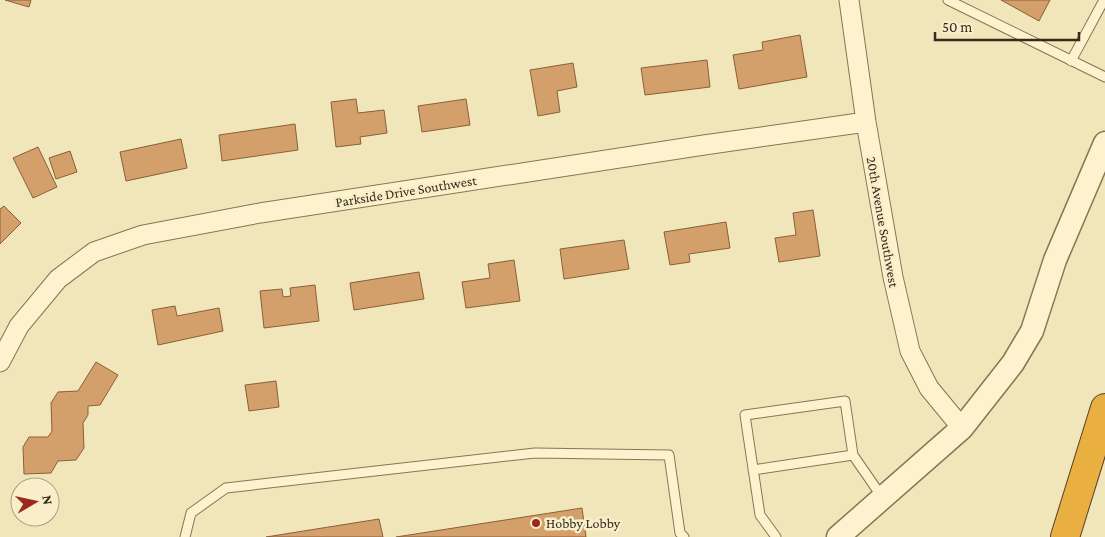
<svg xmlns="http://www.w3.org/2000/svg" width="1105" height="537" viewBox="0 0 1105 537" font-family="'Crimson Pro',serif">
<rect width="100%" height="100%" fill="#f1e6ba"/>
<path fill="#d3a06c" stroke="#8a5f37" d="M5,0H31L29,7Z
M1001,0H1050L1039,21Z
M800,35L807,77L739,89L733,55L763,50L762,42Z
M707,60L710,87L645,95L641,68Z
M573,63L577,87L557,91L560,112L538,116L530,70Z
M356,99L358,113L384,110L387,133L360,137L361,144L336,147L331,102Z
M466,99L470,125L422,132L418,106Z
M295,124L298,150L222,161L219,135Z
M181,139L187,168L126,181L120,152Z
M38,147L57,187L33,198L13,158Z
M70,151L77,172L56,179L49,158Z
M4,206L21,223L0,244V209Z
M813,210L820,256L779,262L775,238L796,235L793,213Z
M726,222L730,248L689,254L690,262L670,265L664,232Z
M624,240L629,269L564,279L560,249Z
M514,260L520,301L466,308L462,282L490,278L488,264Z
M419,272L424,299L354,310L350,283Z
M315,285L319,321L264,328L260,291L282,289L283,297L291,296L290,288Z
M175,306L177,316L219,308L223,331L158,345L152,310Z
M96,362L118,375L100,405L88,406V415L83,423L84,448L76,460L58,461L51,473L24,474L23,447L29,437H48L52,431L51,403L58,392L78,391Z
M276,381L279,407L249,411L245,385Z
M582,508L586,537H396Z
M379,519L383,537H266Z"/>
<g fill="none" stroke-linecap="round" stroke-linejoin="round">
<g stroke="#897453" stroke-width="11">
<path id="service" d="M948,0L1105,77
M1071,61L1104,0
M753,470L853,455
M185,537L191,513L226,488L535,453L669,455L680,533L684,537
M776,537L760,515L745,415L845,401L853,455L882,497"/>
</g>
<g stroke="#897453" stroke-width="21">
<path id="minor" d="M849,0L866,122L893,277L910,351L929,388L962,428
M0,362L19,326L58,279L94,252L143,235L260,213L704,145L866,122"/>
</g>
<g stroke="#897453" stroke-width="25">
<path id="tertiary" d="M838,537L962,428L1013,363L1032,331L1055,260L1105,143"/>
</g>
<g stroke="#554128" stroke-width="30">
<path id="motorway" d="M1065,537L1105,408"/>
</g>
<use href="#service" stroke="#fcf2cd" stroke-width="9"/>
<use href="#minor" stroke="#fcf2cd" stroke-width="19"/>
<use href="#tertiary" stroke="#fcf2cd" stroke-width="22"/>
<use href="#motorway" stroke="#eaaf41" stroke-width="28"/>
</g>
<circle fill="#9c291e" stroke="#f8efca" stroke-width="2" cx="536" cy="523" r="5"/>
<g text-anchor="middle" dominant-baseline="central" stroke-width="5" stroke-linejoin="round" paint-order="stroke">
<g font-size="14" fill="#362a19" stroke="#f8efca">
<text transform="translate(406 191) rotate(-9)">Parkside Drive Southwest</text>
<text transform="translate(883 222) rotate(80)">20th Avenue Southwest</text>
</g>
<g font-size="14" fill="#362a19" stroke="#f8efca" text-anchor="start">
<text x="546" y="523">Hobby Lobby</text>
</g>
</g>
<g transform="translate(35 502) rotate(81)"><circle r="24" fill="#f8efca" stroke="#aaa083"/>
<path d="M0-4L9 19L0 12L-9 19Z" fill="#9c291e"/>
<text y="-8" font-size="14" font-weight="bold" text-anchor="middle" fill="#362a19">N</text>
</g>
<path d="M935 32v8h144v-8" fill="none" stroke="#362a19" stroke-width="2.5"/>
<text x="942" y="32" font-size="15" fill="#362a19" stroke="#f8efca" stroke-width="4" paint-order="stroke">50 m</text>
</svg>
